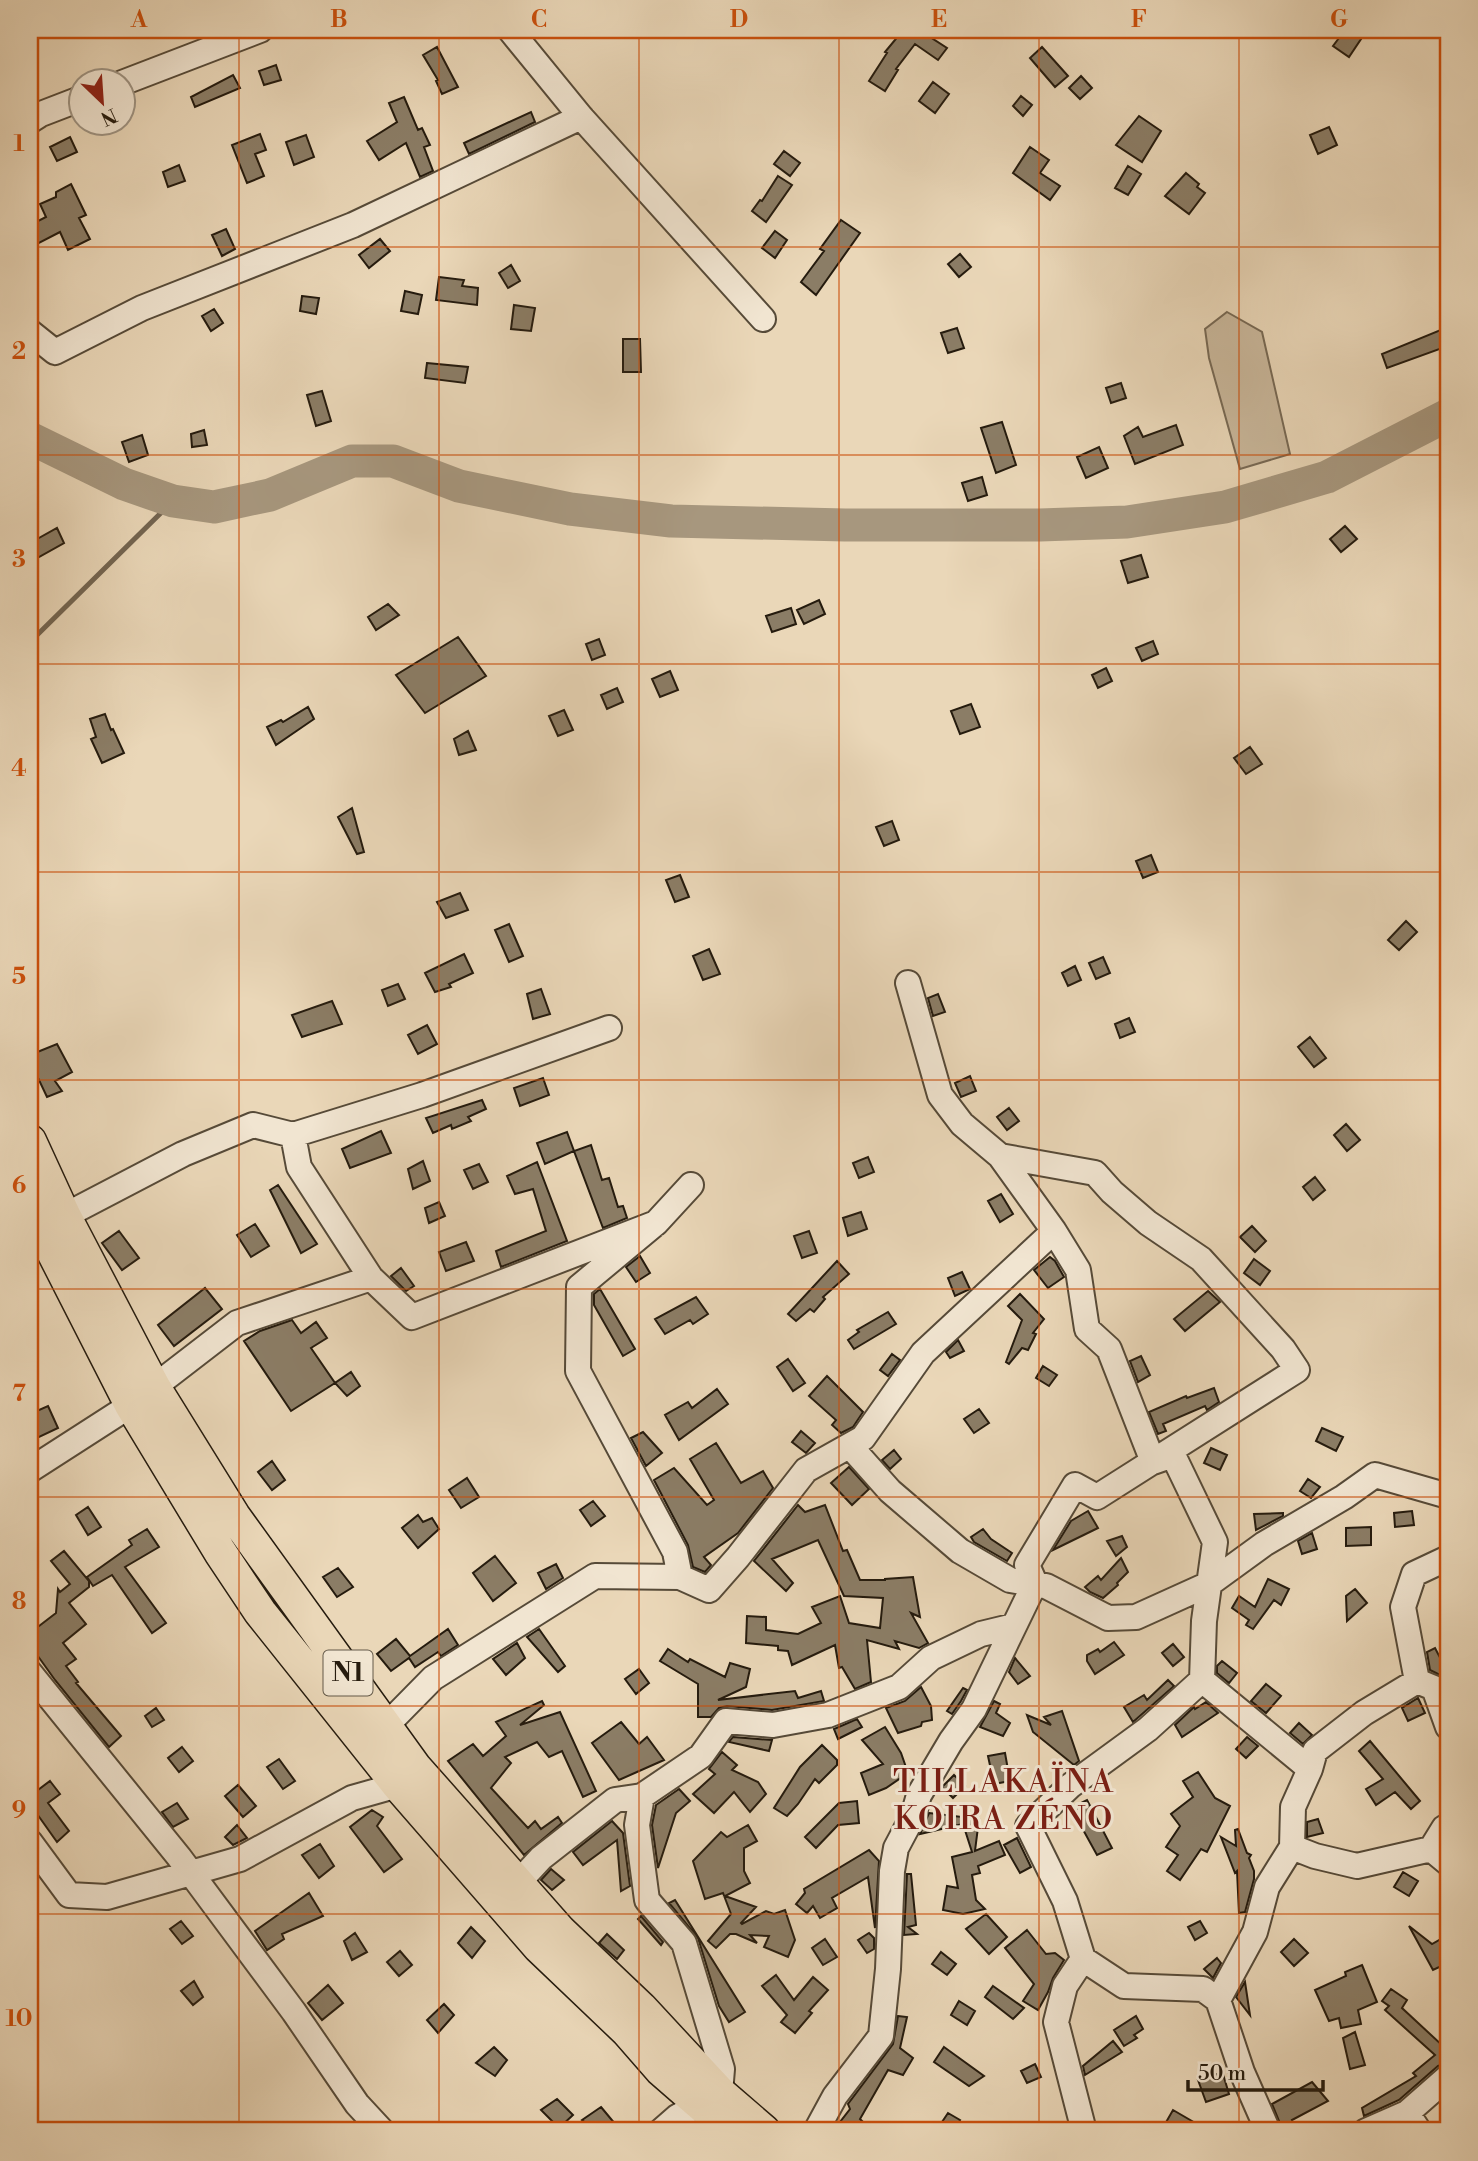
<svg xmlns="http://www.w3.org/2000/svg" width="1478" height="2161" viewBox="0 0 1478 2161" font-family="'Libre Bodoni',serif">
<rect width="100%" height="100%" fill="#ead7b8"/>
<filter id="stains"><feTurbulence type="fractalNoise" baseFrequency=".00286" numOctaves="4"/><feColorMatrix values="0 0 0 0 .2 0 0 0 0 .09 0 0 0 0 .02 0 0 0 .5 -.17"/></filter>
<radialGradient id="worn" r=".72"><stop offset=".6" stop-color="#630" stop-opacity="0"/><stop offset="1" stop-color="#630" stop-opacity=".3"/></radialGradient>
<path fill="#c9b79b" stroke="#776954" stroke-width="2" d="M1227,312L1262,332L1290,454L1240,469L1209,358L1205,329Z"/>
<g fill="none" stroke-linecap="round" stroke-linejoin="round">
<path stroke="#736551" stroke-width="5" d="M30,642L173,501"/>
<path stroke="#a7977e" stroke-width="33" d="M30,438L124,484L173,501L214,507L270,495L352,461H393L459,486L570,509L671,521L845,525H1040L1127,522L1225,507L1327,477L1448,415"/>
</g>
<path fill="#8b7d66" stroke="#251b0e" stroke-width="2" d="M894,30H927L924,33L947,48L938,60L915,44L896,69L898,70L885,91L869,81L887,53L885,52L900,34Z
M1345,30L1361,39L1349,57L1333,46Z
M437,47L458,87L442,94L436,81L438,80L423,55Z
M1042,47L1068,76L1055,87L1030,58Z
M276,65L281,80L264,85L259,71Z
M233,75L240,88L195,107L191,97Z
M1081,76L1092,88L1080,99L1069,88Z
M933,82L949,94L935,113L919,101Z
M1021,96L1032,105L1023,116L1013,106Z
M404,97L418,130L422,128L430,145L424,147L433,171L420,177L406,143L379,160L367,141L397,122L389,103Z
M531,112L535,122L469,154L464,143Z
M1139,116L1161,131L1142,162L1116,145Z
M1329,127L1337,145L1318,154L1310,135Z
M260,134L266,150L255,154L264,176L247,183L232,145Z
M306,135L314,157L294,165L286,142Z
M70,137L77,152L57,161L50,147Z
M1030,147L1049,160L1040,173L1060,186L1050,200L1013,173Z
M784,151L800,163L790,176L774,164Z
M179,165L185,181L168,187L163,172Z
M1128,166L1141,174L1128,195L1115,188Z
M1186,173L1199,184L1197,187L1205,193L1189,214L1165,196Z
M778,176L792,185L766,222L752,211L760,200L762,201Z
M71,184L86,215L79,218L90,239L68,250L60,232L37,244L35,240L30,242V225L46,217L40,204L56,197V192Z
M841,220L860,233L816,295L801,282L824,251L820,249Z
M226,229L235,249L222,256L212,235Z
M775,231L787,240L775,258L762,248Z
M380,239L390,251L369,268L359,255Z
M960,254L971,267L959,277L948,264Z
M511,265L520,281L508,288L499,273Z
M439,277L464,280L462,286L478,288L477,305L436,300Z
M405,291L422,295L418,314L401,311Z
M302,296L319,298L316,314L300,311Z
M514,305L535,308L531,331L511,329Z
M214,309L223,323L211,331L202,316Z
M957,328L964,348L948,353L941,333Z
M1443,329L1448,346L1387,368L1382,354Z
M623,339H640L641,372H623Z
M427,363L468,367L465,383L425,378Z
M1121,383L1126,398L1111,403L1106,388Z
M322,391L331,421L316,426L307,395Z
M1002,422L1016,465L996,473L981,428Z
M1176,425L1183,445L1135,464L1124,436L1138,427L1143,437Z
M204,430L207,445L192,447L191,434Z
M142,435L148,455L129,462L122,442Z
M1099,447L1108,468L1086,478L1077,457Z
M982,477L987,495L968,501L962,483Z
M1345,526L1357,539L1341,552L1330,539Z
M57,528L64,543L30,562V543Z
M1141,555L1148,577L1128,583L1121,561Z
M819,600L825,614L804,624L797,610Z
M388,604L399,615L376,630L368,617Z
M791,608L796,624L772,632L766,616Z
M458,637L486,676L425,713L396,675Z
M599,639L605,655L592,660L586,644Z
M1153,641L1158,654L1142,661L1136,648Z
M1106,668L1112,681L1098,688L1092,675Z
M670,671L678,690L660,697L652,679Z
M617,688L623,702L607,709L601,695Z
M971,704L980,727L960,734L951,711Z
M308,707L314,719L276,745L267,727L281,720L283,722Z
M564,710L573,730L558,736L549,716Z
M105,714L111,730L113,729L124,753L102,763L91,739L96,737L90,719Z
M468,731L476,750L459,755L454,739Z
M1250,747L1262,764L1246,774L1234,758Z
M352,808L364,852L357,854L338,817Z
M892,821L899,840L884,846L876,827Z
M1151,855L1158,872L1143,878L1136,861Z
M680,875L689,897L675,902L666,880Z
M460,893L468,910L446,918L437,902Z
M1406,921L1417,932L1399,950L1388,940Z
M509,924L523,956L509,962L495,930Z
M709,949L720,974L703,980L693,956Z
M464,954L473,973L449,984L451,987L435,992L425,973Z
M1103,957L1110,973L1096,979L1089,963Z
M1075,966L1081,980L1068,986L1062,973Z
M398,984L405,999L388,1006L382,990Z
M541,989L550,1014L533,1019L527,994Z
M938,994L945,1012L933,1016L928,998Z
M332,1001L342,1024L302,1037L292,1015Z
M1129,1018L1135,1032L1120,1038L1115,1024Z
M427,1025L437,1044L418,1054L408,1035Z
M1310,1037L1326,1058L1314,1067L1298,1047Z
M57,1044L72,1072L55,1081L62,1091L47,1097L30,1061V1055Z
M970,1076L976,1091L961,1097L955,1083Z
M543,1078L549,1095L520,1106L514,1088Z
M482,1100L486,1109L468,1117L471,1121L452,1129L451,1125L433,1133L426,1118Z
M1009,1108L1019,1121L1007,1130L997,1117Z
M1346,1124L1360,1140L1347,1151L1334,1135Z
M381,1131L391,1153L350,1168L342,1149Z
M567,1132L574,1151L545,1164L537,1143Z
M591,1145L602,1180L609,1178L618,1207L623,1206L627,1218L603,1228L574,1151Z
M868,1157L874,1172L859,1178L853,1163Z
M423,1161L430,1181L413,1189L408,1169Z
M537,1162L567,1241L501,1267L496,1251L546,1231L533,1189L515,1194L507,1176Z
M479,1164L488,1182L473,1189L464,1170Z
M1315,1177L1325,1190L1313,1200L1303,1187Z
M278,1185L317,1244L301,1253L270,1190Z
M1001,1194L1013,1214L1000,1222L988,1201Z
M439,1202L445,1216L429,1223L425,1208Z
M861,1212L867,1229L848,1236L843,1218Z
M255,1224L269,1246L251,1257L237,1235Z
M1252,1226L1266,1241L1255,1252L1240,1237Z
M119,1231L139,1258L122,1270L102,1243Z
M809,1231L817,1253L802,1258L794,1236Z
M466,1242L474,1261L446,1271L439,1252Z
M640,1256L650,1273L636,1282L626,1267Z
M1050,1257L1055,1261L1064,1277L1048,1288L1034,1270Z
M1254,1259L1270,1271L1260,1285L1244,1273Z
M837,1261L849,1274L823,1297L825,1299L814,1312L810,1309L796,1321L788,1314Z
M401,1268L414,1286L406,1291L391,1276Z
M962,1272L970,1289L955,1296L948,1278Z
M205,1288L222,1309L174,1346L158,1325Z
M600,1289L635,1349L623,1356L594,1305V1294Z
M1208,1291L1220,1302L1185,1331L1174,1319Z
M1020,1294L1044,1319L1033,1333L1036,1334L1028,1350L1022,1348L1009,1364L1006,1362L1022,1320L1008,1306Z
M696,1297L708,1314L693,1324L690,1320L665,1334L655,1319Z
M888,1312L896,1324L854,1349L848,1340L859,1332L857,1330Z
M292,1320L301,1333L316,1322L327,1338L311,1348L335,1383L291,1411L244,1341L260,1331Z
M958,1340L964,1351L950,1358L946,1352Z
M892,1354L900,1360L888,1376L880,1370Z
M1141,1356L1150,1375L1138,1382L1130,1361Z
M788,1359L805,1383L793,1391L777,1367Z
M1043,1366L1057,1375L1049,1386L1036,1378Z
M351,1372L360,1386L347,1396L335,1383Z
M827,1376L863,1412L853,1427L841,1433L832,1425L836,1420L809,1396Z
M1214,1388L1219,1402L1207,1410L1205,1406L1163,1424L1166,1431L1158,1434L1149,1412L1186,1396L1187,1398Z
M717,1389L728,1404L679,1440L665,1415L688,1402L692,1408Z
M48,1406L58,1428L37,1438L30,1420V1414Z
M979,1409L989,1423L974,1433L964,1419Z
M1322,1428L1343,1437L1336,1451L1316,1441Z
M801,1431L815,1443L806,1453L792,1442Z
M643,1432L662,1453L646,1466L631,1438Z
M716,1443L741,1483L763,1471L773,1488L738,1533L704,1557L711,1565L705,1572L693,1567L688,1545L654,1480L674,1468L707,1505L714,1500L690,1459Z
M1211,1448L1227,1455L1220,1470L1204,1463Z
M894,1450L901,1459L890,1469L882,1460Z
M272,1461L285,1480L272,1490L258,1472Z
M849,1467L869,1489L852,1505L831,1483Z
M467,1478L479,1497L461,1508L449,1490Z
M1308,1479L1320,1487L1311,1498L1300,1491Z
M593,1501L605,1516L591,1526L580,1510Z
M798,1505L805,1512L825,1505L843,1551L847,1550L860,1580H885V1579L913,1577L920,1617L911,1613L928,1643L919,1648L895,1641L899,1649L867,1640L871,1682L855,1689L842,1667L839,1668L835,1645L792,1665L788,1651L778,1650V1646L746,1643L747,1616L766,1617V1630L798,1634L821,1623L812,1607L840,1596L849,1623L880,1628L883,1598L844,1596L818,1540L772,1559L793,1583L786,1591L754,1561Z
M88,1507L101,1527L88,1535L76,1515Z
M1088,1511L1098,1528L1053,1550L1071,1521Z
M1412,1511L1414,1525L1395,1527L1394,1513Z
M1283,1513V1516L1256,1530L1254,1514Z
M418,1515L423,1522L432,1518L439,1529L418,1548L402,1528Z
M1371,1527V1545L1346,1546V1528Z
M147,1529L159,1547L125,1567L166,1623L152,1633L112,1575L93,1586L87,1577L132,1545L129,1540Z
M983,1529L991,1539L1012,1553L1007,1561L974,1542L971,1537Z
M1312,1533L1317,1549L1302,1554L1298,1541Z
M1122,1536L1127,1547L1116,1556L1107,1541Z
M64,1551L89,1581V1587L69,1603L86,1624L63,1643L76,1659L66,1666L78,1682L76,1683L121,1736L109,1747L55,1680L30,1645V1633L56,1613L58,1589L60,1592L70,1584L51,1561Z
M495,1556L516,1583L493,1601L473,1573Z
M1121,1558L1128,1572L1117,1583L1118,1585L1103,1598L1090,1592L1085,1587L1098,1576L1101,1580Z
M556,1564L563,1578L546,1589L538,1573Z
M338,1568L353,1587L337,1597L323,1577Z
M1268,1579L1289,1589L1281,1605L1274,1600L1253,1629L1246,1625L1249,1620L1232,1608L1239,1596L1255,1607Z
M1355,1589L1367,1603L1347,1621L1346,1596Z
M448,1629L458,1645L441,1656L438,1652L415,1667L409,1658L391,1671L377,1654L396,1639L410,1656Z
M539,1629L565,1666L558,1672L527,1637Z
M1114,1642L1124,1655L1095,1674L1087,1661V1655L1098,1649L1100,1652Z
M517,1643L525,1658L506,1675L493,1659Z
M1173,1644L1184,1657L1173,1666L1162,1653Z
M1435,1648L1447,1671L1440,1675L1430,1670L1427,1652Z
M668,1649L688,1662L690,1659L725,1677L730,1663L750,1669L746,1687L718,1700L795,1691L798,1698L821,1691L824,1701L772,1710L727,1706L719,1708L711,1717H698V1684L660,1661Z
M1015,1658L1030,1676L1018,1684L1009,1672Z
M1222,1661L1237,1673L1229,1683L1217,1673V1666Z
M639,1669L649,1683L636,1694L625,1679Z
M1168,1680L1174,1686L1133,1722L1124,1707L1144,1695L1147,1700Z
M1266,1684L1281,1696L1266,1713L1251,1701Z
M921,1687L931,1706L932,1720L922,1722L921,1726L898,1733L886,1708L905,1701Z
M963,1688L967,1690L961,1701L952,1714L947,1711Z
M1418,1698L1425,1713L1408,1721L1402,1708Z
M542,1701L544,1705L520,1725L560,1712L596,1791L583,1797L562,1751L549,1757L537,1742L505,1757L511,1763L491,1788L528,1828L535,1821L541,1829L558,1817L562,1823L524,1855L448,1761L473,1744L483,1756L506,1736L496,1722Z
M994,1701L1000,1704L996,1713L1010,1723L1003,1736L980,1727Z
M1206,1702L1218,1713L1182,1737L1175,1725L1194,1707L1195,1709Z
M156,1708L164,1720L152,1727L145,1716Z
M1062,1711L1079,1761L1074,1765L1033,1732L1027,1715L1051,1725L1044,1717Z
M857,1719L862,1727L838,1739L834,1729Z
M621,1722L639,1744L647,1737L664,1760L619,1780L592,1743Z
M1299,1723L1312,1735L1303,1744L1290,1733Z
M885,1727L901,1753L908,1773L886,1788L869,1795L861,1773L883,1764L862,1740Z
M733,1737L772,1740L769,1751L729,1742Z
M1247,1737L1258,1746L1246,1758L1236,1749Z
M1370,1741L1420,1801L1411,1809L1395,1792L1376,1805L1366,1789L1383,1779L1359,1751Z
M822,1745L837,1760V1765L819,1783L815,1779L798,1804L787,1816L774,1808L800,1767Z
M182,1747L193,1761L179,1772L168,1758Z
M722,1752L737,1765L732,1770L758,1782L766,1794L750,1812L734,1792L714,1813L693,1794L715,1774L709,1769Z
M1005,1753L1010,1781L994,1784L988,1756Z
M279,1759L295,1781L283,1789L267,1767Z
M1198,1772L1215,1798L1230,1806L1207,1852L1201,1849L1180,1880L1167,1871L1178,1855L1166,1847L1180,1826L1171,1814L1193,1797L1183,1781Z
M954,1775L965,1786L953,1798L942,1787Z
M50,1781L60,1794L48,1803L69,1831L57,1842L30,1804V1796Z
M238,1785L256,1806L243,1817L225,1796Z
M679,1789L690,1801L676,1813L658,1868L652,1825L656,1805Z
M1087,1800L1112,1848L1097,1855L1071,1808Z
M857,1801L859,1823L838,1825L816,1848L805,1837L839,1803Z
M177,1803L188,1819L173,1827L162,1812Z
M372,1810L383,1817L377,1826L402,1859L384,1872L350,1827Z
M929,1813L979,1819L975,1851L999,1841L1005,1855L978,1866L980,1873L972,1875L976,1900L985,1909L963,1914L943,1910L947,1886L958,1888L952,1857L972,1852L963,1824L920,1834Z
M1318,1819L1323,1833L1307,1837V1822Z
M612,1821L623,1833L630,1886L621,1891L617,1840L583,1865L573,1852Z
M237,1825L247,1838L233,1845L225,1837Z
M748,1825L757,1841L744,1848V1871L750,1883L725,1896L756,1907L741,1923L742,1924L766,1911L774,1914L785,1910L795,1940L788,1957L764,1947L769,1936L750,1935L757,1943L736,1934H730L716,1948L708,1941L731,1914L723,1893L705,1899L693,1861L721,1832L727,1837Z
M1238,1829L1247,1853L1251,1855L1249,1858L1254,1871V1879L1245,1912L1239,1913L1237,1871L1235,1873L1221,1837L1236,1846L1235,1830Z
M1017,1838L1031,1867L1020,1873L1004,1845Z
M320,1844L334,1866L319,1878L302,1855Z
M869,1850L879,1861L875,1928L868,1877L832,1898L837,1908L820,1918L813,1906L807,1913L796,1904L805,1893L804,1889Z
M551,1869L564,1880L552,1890L541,1880Z
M1403,1872L1418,1881L1409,1896L1394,1887Z
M907,1874H911L916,1925L908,1927L917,1934L904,1935Z
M309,1893L323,1916L282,1934L284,1939L267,1950L255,1931Z
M675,1900L745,2012L729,2022L719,2006L698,1938L669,1903Z
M986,1914L1007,1937L989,1954L966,1929Z
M641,1916L663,1942L661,1945L638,1919Z
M181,1921L193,1936L182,1944L170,1929Z
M1200,1921L1207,1933L1195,1940L1188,1927Z
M1409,1926L1432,1944L1448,1935V1963L1433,1970Z
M471,1927L485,1941L472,1958L458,1943Z
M1027,1930L1046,1954L1055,1953L1064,1960L1053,1978L1048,1992L1038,2010L1023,2001L1034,1984L1005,1948Z
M355,1933L367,1952L352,1960L344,1941Z
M869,1933L874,1938V1949L867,1953L858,1940Z
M607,1934L624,1950L617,1959L599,1943Z
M825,1939L837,1957L823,1965L812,1948Z
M1294,1939L1308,1953L1294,1966L1281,1952Z
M400,1951L412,1965L399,1976L387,1962Z
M941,1952L956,1964L947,1975L932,1964Z
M1217,1958L1221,1963L1213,1978L1204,1969Z
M1362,1965L1377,2002L1358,2010L1361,2024L1341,2028L1339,2018L1329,2021L1315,1990L1346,1976L1345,1972Z
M776,1975L794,2000L813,1977L828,1990L809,2011L812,2013L795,2033L781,2022L787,2015L762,1986Z
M194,1981L203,1997L193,2005L181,1991Z
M1245,1982L1250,2015L1236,1997Z
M328,1985L343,2003L322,2020L308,2003Z
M993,1986L1024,2008L1013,2019L985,1997Z
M1391,1989L1407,2000L1402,2008L1444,2047L1448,2044V2063L1438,2066L1399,2100L1364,2116L1362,2108L1416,2076L1413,2073L1435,2055L1385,2010L1389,2006L1382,2001Z
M959,2001L975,2011L967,2025L951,2015Z
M444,2004L454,2015L438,2033L427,2020Z
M898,2016L907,2017L900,2048L913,2058L903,2075L888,2070L860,2119L872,2131H833L850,2109L848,2104L893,2044Z
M1136,2016L1143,2029L1134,2035L1137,2038L1124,2046L1114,2030Z
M1355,2032L1365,2065L1350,2069L1343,2038Z
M1113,2041L1122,2052L1085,2075L1083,2066Z
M494,2047L507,2060L495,2076L476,2063Z
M944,2047L984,2076L969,2086L934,2062Z
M1035,2064L1041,2077L1027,2083L1021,2071Z
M1217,2074H1223L1229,2094L1206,2102L1198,2080Z
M1312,2082L1328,2101L1292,2120L1298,2131H1283L1272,2104Z
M557,2099L573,2115L559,2128L541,2110Z
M601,2107L621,2131H595L582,2120Z
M1173,2110L1209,2131H1161Z
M948,2113L960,2120L953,2131H936Z"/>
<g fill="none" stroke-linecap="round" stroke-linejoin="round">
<g stroke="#564a38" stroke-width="28">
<path id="minor" d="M510,30L581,117L763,319
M122,83L260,30
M30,121L41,114L80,99
M30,332L55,352L142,308L353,225L581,117
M293,1135L299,1167L371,1278
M49,1224L183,1154L253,1125L293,1135L422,1095L609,1028
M1054,1231L1078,1270L1087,1329L1109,1349L1153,1462L1173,1455L1215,1542L1204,1621L1202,1680L1310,1769L1293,1807L1292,1847L1315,1856L1357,1866L1431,1849L1448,1863
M154,1387L237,1323L371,1278L412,1317L656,1223
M850,1446L890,1491L960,1551L1010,1580L1046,1586L1108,1618L1136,1617L1209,1584L1264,1544L1344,1497L1375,1475L1448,1496
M30,1470L131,1405
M680,1577L675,1552L578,1371L579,1287L656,1223L691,1185
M30,1673L179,1857L294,2012L357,2104L382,2131
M1417,1681L1434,1688L1448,1727
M374,1738L433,1678L595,1576L680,1577L709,1590L738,1557L806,1470L863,1438L923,1353L1054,1231L1000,1156L962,1124L940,1095L908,983
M1310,1769L1315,1751L1364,1713L1417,1681L1403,1607L1414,1574L1448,1558
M642,1796L637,1825L647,1900L684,1943L722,2069L720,2093L677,2117L661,2131
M30,1842L69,1895L107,1897L240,1859L352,1798L398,1785
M1431,1849L1444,1828L1448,1826
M517,1884L541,1858L615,1800L642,1796L701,1756L726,1721L773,1725L828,1715L899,1687L931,1658L981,1634L1014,1626
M1083,1959L1124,1986L1203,1989L1218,2000
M1407,2113L1419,2131
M816,2131L835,2096L881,2036L888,1969L892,1871L896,1848L913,1816L919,1795L951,1741L974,1709L1035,1583L1027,1565L1075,1485L1097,1497L1297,1370L1283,1349L1201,1259L1148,1223L1112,1192L1095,1173L1000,1156
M1084,2131L1056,2022L1065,1986L1083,1959L1065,1901L1028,1826L1070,1786L1148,1729L1202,1680
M1268,2131L1242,2072L1218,2000L1255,1932L1267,1887L1292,1847
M1366,2131L1407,2113L1448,2077"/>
</g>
<g stroke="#251b0e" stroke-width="35">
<path id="major" d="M30,1141L64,1215L154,1387L234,1516L415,1767L560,1931L641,2008L720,2093L764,2131
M30,1207L131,1405L220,1552L260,1612L398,1785L539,1947L627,2031L661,2070L731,2131"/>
</g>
<use href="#minor" stroke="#f1e5d1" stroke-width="24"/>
<use href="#major" stroke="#ead7b8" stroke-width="32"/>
</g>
<path fill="none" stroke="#cb500c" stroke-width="2" stroke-opacity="0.55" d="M239,30V2131M439,30V2131M639,30V2131M839,30V2131M1039,30V2131M1239,30V2131M30,247H1448M30,455H1448M30,664H1448M30,872H1448M30,1080H1448M30,1289H1448M30,1497H1448M30,1706H1448M30,1914H1448"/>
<g text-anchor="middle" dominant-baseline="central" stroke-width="6" stroke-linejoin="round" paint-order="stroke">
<rect fill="#f1e5d1" stroke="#625848" stroke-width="2" x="323.5" y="1650.5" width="49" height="45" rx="5"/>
<g font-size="26" font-weight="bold" fill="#251b0e">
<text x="348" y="1673">N1</text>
</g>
<g font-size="32" letter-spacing="2" fill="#7a1f14" stroke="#f1e5d1">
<text x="1004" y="1782">TILLAKAÏNA<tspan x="1004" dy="37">KOIRA ZÉNO</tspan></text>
</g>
</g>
<rect width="1478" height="2161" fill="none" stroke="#ead7b8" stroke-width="77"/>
<g transform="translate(102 102) rotate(155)"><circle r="33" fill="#f1e5d1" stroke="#9f9483" stroke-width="2"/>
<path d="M0-5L12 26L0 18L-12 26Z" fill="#8f2418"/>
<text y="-10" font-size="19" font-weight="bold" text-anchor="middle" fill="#251b0e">N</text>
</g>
<path d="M1188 2080v10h135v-10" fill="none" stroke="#251b0e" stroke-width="3.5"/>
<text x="1198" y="2080" font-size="21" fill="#251b0e" stroke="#f1e5d1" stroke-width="5" paint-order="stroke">50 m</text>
<rect x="38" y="38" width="1402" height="2084" fill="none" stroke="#cb500c" stroke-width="2.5"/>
<g font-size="23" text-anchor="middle" font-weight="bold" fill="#cb500c">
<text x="139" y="27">A</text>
<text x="339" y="27">B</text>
<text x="539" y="27">C</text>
<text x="739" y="27">D</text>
<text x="939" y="27">E</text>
<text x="1139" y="27">F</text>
<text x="1339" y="27">G</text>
<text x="19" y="151">1</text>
<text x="19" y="359">2</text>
<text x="19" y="567">3</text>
<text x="19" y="776">4</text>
<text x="19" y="984">5</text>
<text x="19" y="1193">6</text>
<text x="19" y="1401">7</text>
<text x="19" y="1609">8</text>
<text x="19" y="1818">9</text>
<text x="19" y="2026">10</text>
</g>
<rect width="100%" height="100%" filter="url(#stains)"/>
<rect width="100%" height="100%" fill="url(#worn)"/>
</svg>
